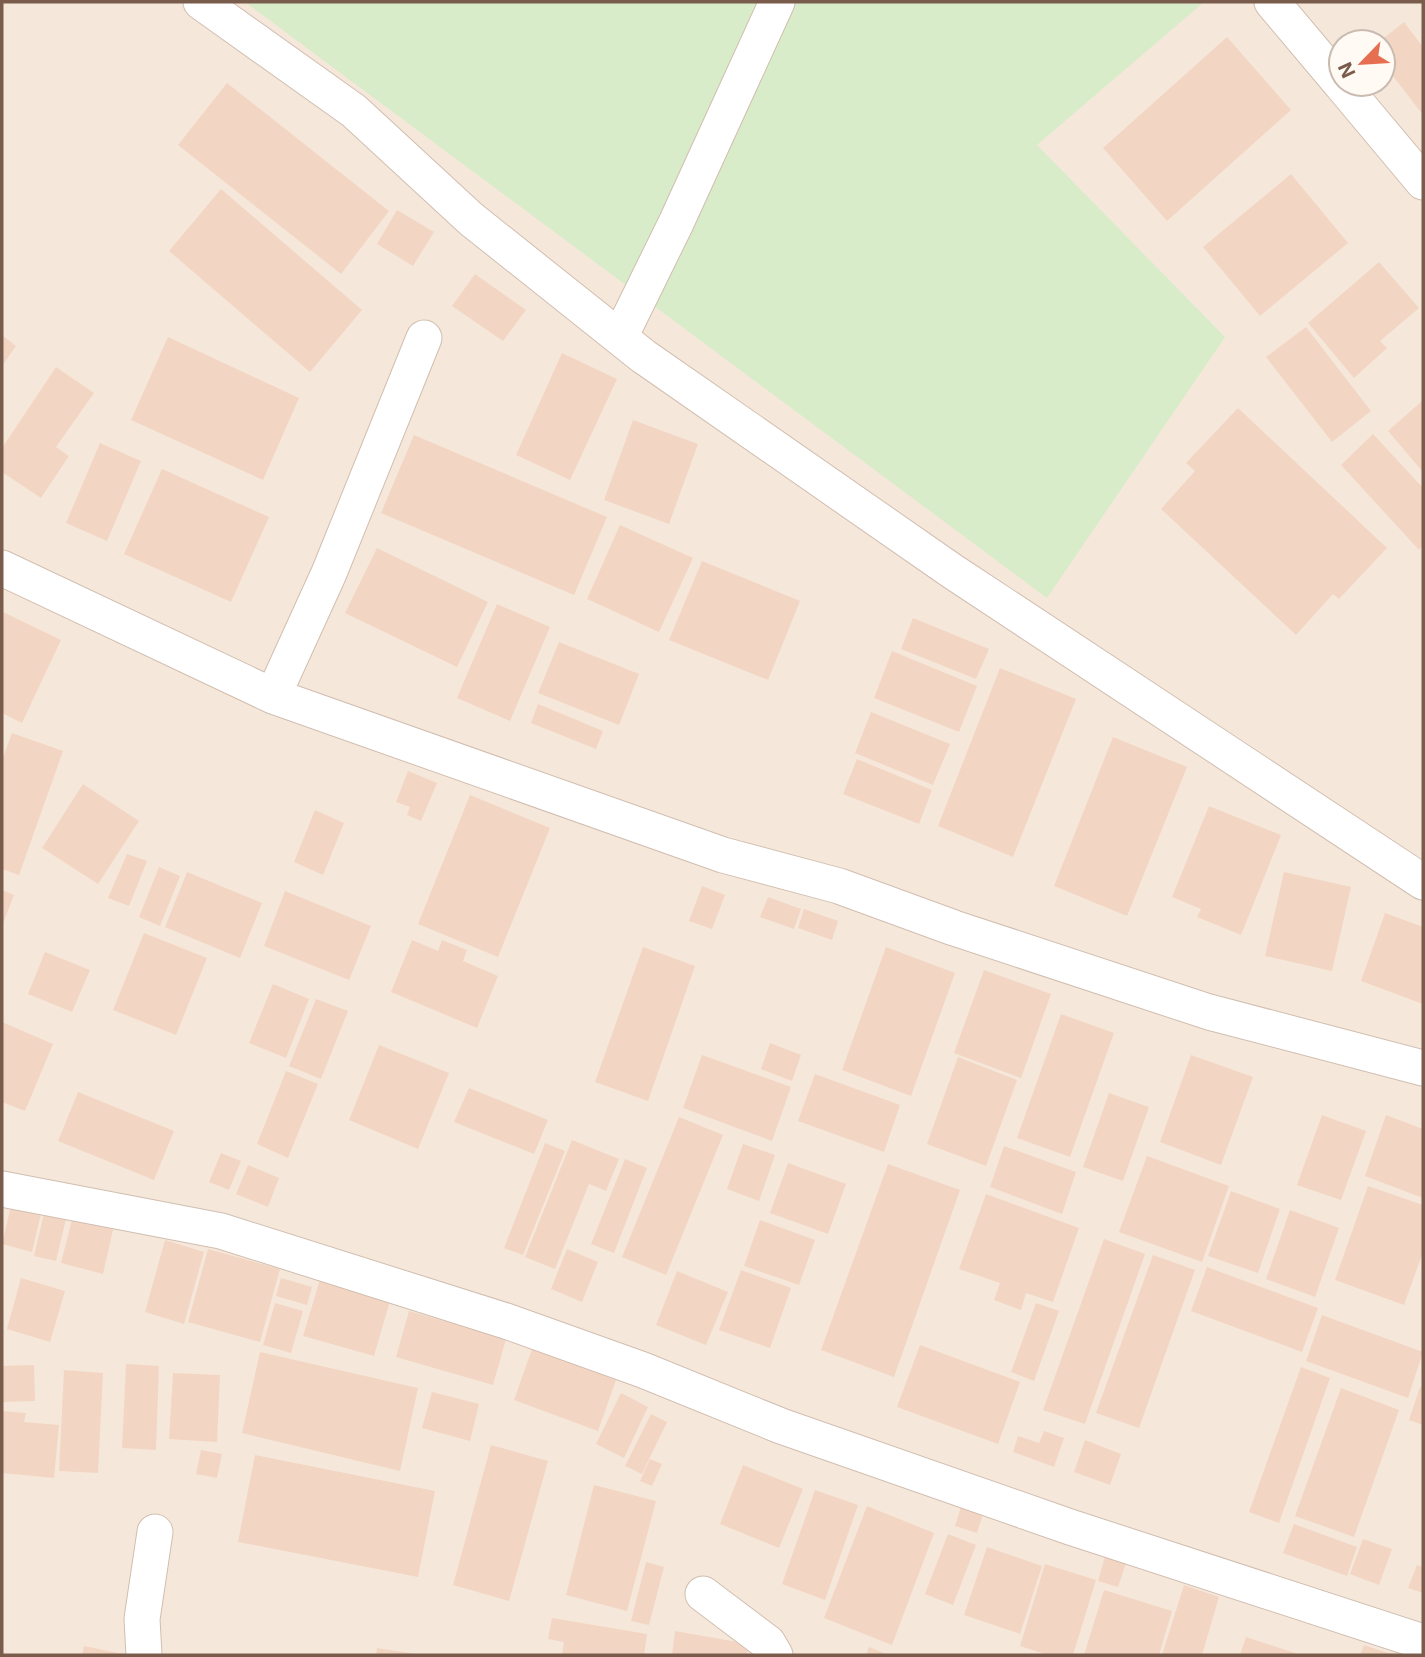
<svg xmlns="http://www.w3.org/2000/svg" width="1425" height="1657" viewBox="0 0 1425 1657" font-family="Inter,sans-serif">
<rect width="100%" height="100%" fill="#fdf6ec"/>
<path fill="#f5e8da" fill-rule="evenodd" d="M2,2H1423V1655H2ZM1341,42H1383V84H1341Z"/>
<path fill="#d8ecc9" d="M245,2H1204L1037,145L1225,337L1047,598Z"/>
<path fill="#f3d5c3" d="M1404,22L1423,47V115L1383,63V42H1379Z
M1227,37L1291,110L1167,221L1103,148Z
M227,83L389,211L341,274L178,145Z
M1291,174L1348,243L1260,316L1203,247Z
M221,189L362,310L310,372L169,251Z
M397,210L434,232L413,266L377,244Z
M1379,262L1419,308L1380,341L1387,348L1354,378L1308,323Z
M475,274L526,310L503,341L452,306Z
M1306,327L1371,411L1332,442L1266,357Z
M2,335L16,346L2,366Z
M168,337L299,398L263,480L131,420Z
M562,353L617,379L570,480L516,455Z
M56,367L94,393L56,447L69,456L41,498L2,472V448Z
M1423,400V472L1388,431Z
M1238,408L1387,548L1339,599L1333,594L1296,635L1161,509L1195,471L1186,463Z
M633,420L698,444L669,524L604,500Z
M1373,434L1423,488V545L1419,550L1341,465Z
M414,435L607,517L574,595L381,513Z
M100,443L141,461L107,541L66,523Z
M162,469L269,517L231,602L124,554Z
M620,525L693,558L659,632L587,599Z
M377,548L488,602L457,667L345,613Z
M702,561L800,601L768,680L669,640Z
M497,604L550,627L510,721L457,698Z
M3,612L61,640L22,723L2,713V615Z
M913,618L989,649L976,679L901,649Z
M559,642L639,674L619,725L538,693Z
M892,651L977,686L959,732L874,698Z
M1000,668L1076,699L1013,857L938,826Z
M538,704L603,731L596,749L531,723Z
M871,712L950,744L933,785L855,753Z
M12,733L63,751L19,875L2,869V760Z
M1113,737L1187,767L1127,916L1054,886Z
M857,759L932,790L919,824L843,794Z
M408,771L437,783L421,821L407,815L410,807L396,802Z
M83,784L139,821L98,884L42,848Z
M470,795L550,828L498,957L418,924Z
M1209,806L1281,835L1241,935L1197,917L1201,909L1172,897Z
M315,810L344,823L323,875L294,862Z
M127,854L147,861L129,906L108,898Z
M159,867L180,876L160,926L139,917Z
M187,872L262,903L240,958L165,927Z
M1284,872L1351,887L1332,971L1265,956Z
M702,886L725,895L712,929L689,921Z
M2,890L14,895L2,926Z
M285,891L371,926L349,980L264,946Z
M768,897L801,909L794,929L760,917Z
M804,909L838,921L832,940L798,928Z
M1385,913L1423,927V1004L1361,981Z
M144,933L207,958L176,1035L113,1010Z
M412,940L438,951L442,940L467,950L463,961L498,976L477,1028L391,992Z
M643,947L695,966L648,1101L595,1082Z
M886,947L955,973L911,1096L842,1070Z
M45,952L90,970L72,1012L28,994Z
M984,970L1051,994L1021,1078L954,1053Z
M273,984L309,999L286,1058L249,1043Z
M316,999L348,1011L321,1079L289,1066Z
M1061,1014L1114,1033L1070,1157L1017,1138Z
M2,1022L53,1044L25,1111L2,1102Z
M770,1043L801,1055L792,1081L761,1069Z
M379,1045L449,1073L418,1149L349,1120Z
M702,1055L791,1087L772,1141L683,1108Z
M1191,1055L1253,1077L1221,1165L1160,1142Z
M958,1057L1017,1080L986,1166L927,1144Z
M286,1071L318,1084L288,1158L257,1144Z
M815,1074L900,1105L884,1152L798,1121Z
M469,1088L548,1120L534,1154L454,1122Z
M78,1092L174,1131L154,1180L58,1141Z
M1109,1093L1149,1107L1123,1181L1083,1167Z
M1322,1115L1366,1131L1341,1200L1297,1185Z
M1386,1115L1423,1129V1198L1365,1176Z
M679,1117L723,1135L666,1275L622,1257Z
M572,1140L619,1159L606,1191L589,1184L555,1269L525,1257Z
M545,1143L565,1151L523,1255L504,1248Z
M743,1144L775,1155L759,1201L727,1189Z
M1004,1146L1076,1172L1062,1214L990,1187Z
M221,1153L241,1161L229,1190L209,1182Z
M1147,1156L1229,1186L1202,1262L1119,1232Z
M625,1159L647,1168L614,1253L591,1244Z
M788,1163L846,1184L828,1234L770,1213Z
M888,1164L960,1190L894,1377L821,1350Z
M248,1165L279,1178L268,1207L236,1194Z
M1368,1186L1423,1205V1252L1404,1305L1335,1280Z
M1231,1191L1280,1209L1258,1273L1208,1256Z
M986,1194L1079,1228L1053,1302L1026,1293L1021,1310L994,1300L1000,1283L959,1269Z
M11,1206L41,1214L32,1252L2,1244Z
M45,1209L67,1215L56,1261L34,1256Z
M1290,1210L1339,1228L1315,1297L1266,1279Z
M74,1211L115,1221L103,1274L61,1263Z
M760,1220L815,1240L799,1285L744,1266Z
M1104,1239L1145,1254L1085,1424L1043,1410Z
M165,1240L204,1252L184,1324L145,1312Z
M208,1249L280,1269L260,1342L188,1322Z
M567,1249L598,1262L582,1302L551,1289Z
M1153,1255L1195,1270L1139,1428L1096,1413Z
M1207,1267L1318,1308L1302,1352L1191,1311Z
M741,1270L791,1288L770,1348L719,1330Z
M677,1271L728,1292L706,1345L656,1325Z
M322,1273L392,1294L374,1356L303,1336Z
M21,1278L65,1291L50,1342L7,1329Z
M281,1278L312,1287L307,1305L276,1296Z
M275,1303L303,1311L291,1353L263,1345Z
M1036,1303L1059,1311L1034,1381L1011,1372Z
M409,1311L506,1339L493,1385L396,1357Z
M1322,1315L1423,1352L1408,1398L1306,1361Z
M920,1345L1020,1382L998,1444L897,1407Z
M532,1349L616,1380L598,1431L514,1400Z
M260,1352L418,1388L400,1471L242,1433Z
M126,1364L159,1366L156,1450L122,1448Z
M34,1365L35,1401L2,1402V1366Z
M1301,1367L1330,1378L1279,1523L1249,1512Z
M64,1370L103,1373L98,1473L59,1471Z
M173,1373L220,1375L217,1442L169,1439Z
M1420,1387L1423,1388V1425L1409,1420Z
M1341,1388L1399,1410L1354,1537L1295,1516Z
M432,1392L479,1404L470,1441L422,1428Z
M621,1393L648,1407L624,1458L596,1444Z
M2,1411L26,1413L24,1422L59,1425L54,1478L2,1473Z
M651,1414L667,1422L642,1474L625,1466Z
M1044,1431L1064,1438L1054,1467L1013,1452L1018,1436L1039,1443Z
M1085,1440L1121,1454L1110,1485L1074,1472Z
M491,1445L548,1461L509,1601L453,1585Z
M201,1450L222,1454L217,1478L196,1474Z
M255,1455L435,1491L418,1577L238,1542Z
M650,1459L662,1464L652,1486L640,1481Z
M743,1465L803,1489L779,1548L720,1524Z
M594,1485L656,1501L627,1611L566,1595Z
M815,1490L858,1505L825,1600L782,1584Z
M964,1497L986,1504L977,1533L955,1526Z
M867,1506L934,1533L892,1645L824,1618Z
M1294,1524L1357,1547L1347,1576L1283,1553Z
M948,1534L976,1545L953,1605L925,1594Z
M1363,1539L1392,1549L1379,1585L1350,1574Z
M987,1547L1042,1566L1020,1634L964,1615Z
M1106,1553L1127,1560L1118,1587L1098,1581Z
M646,1562L664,1567L649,1625L631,1621Z
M1045,1564L1096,1580L1073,1655H1048L1020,1646Z
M1417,1565L1423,1567V1593L1408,1588Z
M1184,1585L1219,1597L1202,1655H1162Z
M1104,1590L1172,1611L1159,1655H1084Z
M552,1618L647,1634L644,1655H562L564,1642L548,1639Z
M675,1631L749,1644L747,1655H672Z
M1246,1637L1301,1655H1240Z
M1364,1645L1394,1655H1360Z
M84,1646L123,1654V1655H82Z
M869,1647L889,1655H866Z
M377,1648L416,1654V1655H376Z"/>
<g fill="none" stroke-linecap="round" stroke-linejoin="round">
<g stroke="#d1beb0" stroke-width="37">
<path id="minor" d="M201,2L354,111L471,219L643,356L952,571L1423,882
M1272,2L1341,84
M1341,84L1423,182
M620,337L676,223L777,2
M2,568L273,696L723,855L839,886L954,928L1209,1012L1423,1068
M273,696L329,573L424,338
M2,1189L221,1231L506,1321L643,1370L781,1426L1070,1527L1423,1642
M703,1594L768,1643L775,1655
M144,1655L142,1619L155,1532"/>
</g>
<use href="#minor" stroke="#fff" stroke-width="35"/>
</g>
<rect width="1425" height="1657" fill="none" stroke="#7a5c4d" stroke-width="7"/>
<g transform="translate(1362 63) rotate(245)"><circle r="33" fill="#fffaf3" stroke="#cabbb1" stroke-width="2"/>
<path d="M0-5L12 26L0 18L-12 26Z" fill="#e76f51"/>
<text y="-10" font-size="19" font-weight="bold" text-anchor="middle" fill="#7a5c4d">N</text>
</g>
</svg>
